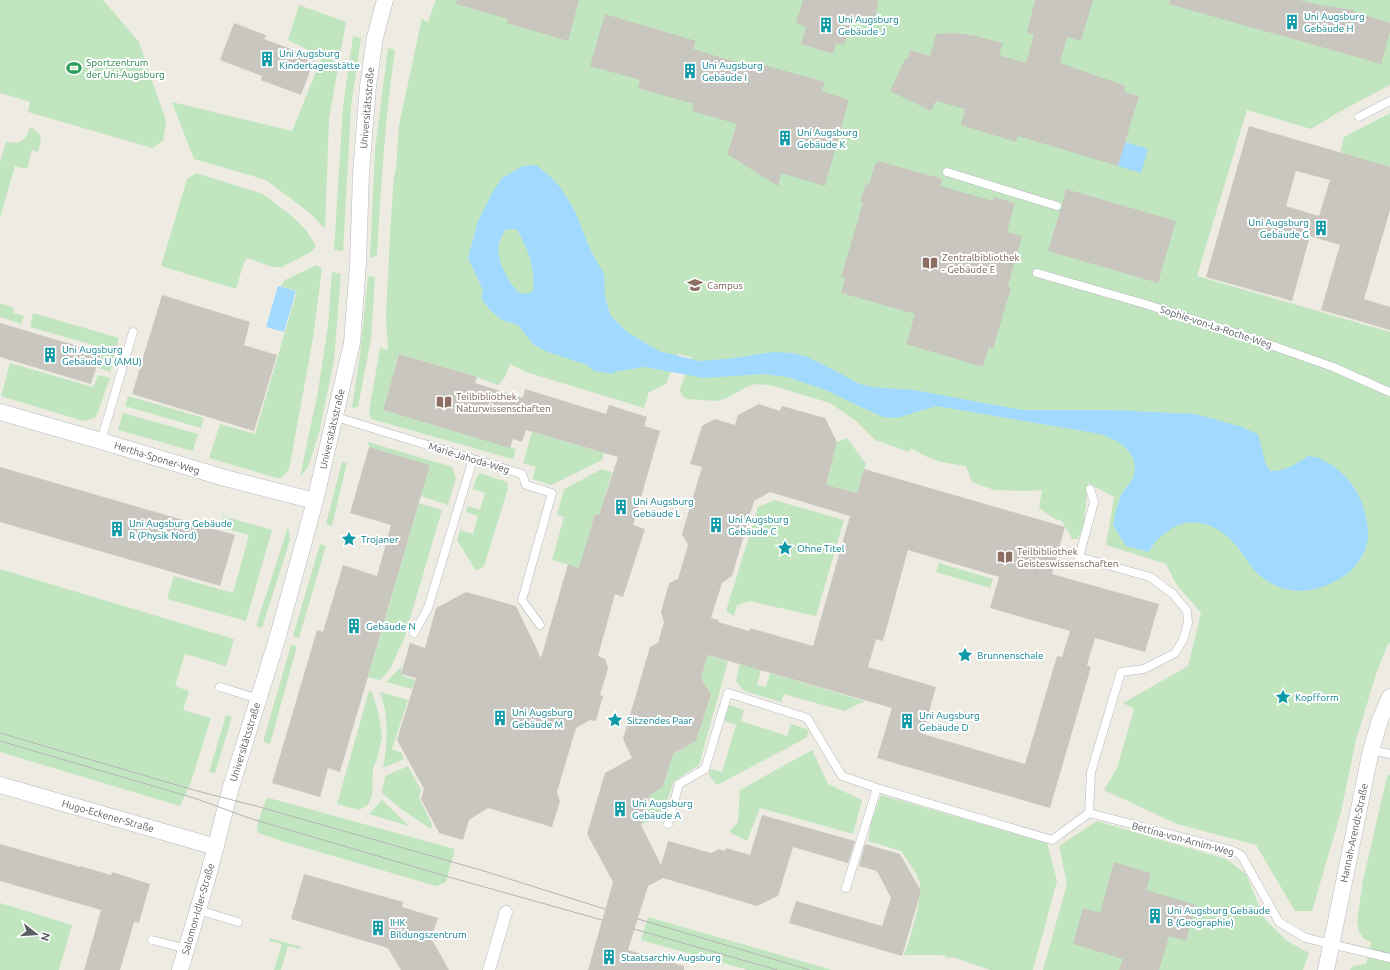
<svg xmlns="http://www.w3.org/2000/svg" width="1390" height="970" viewBox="0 0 1390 970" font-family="Ubuntu,sans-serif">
<rect width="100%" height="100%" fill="#eeebe3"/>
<path fill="#c1e6bf" d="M0,0H103L139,42L166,121L163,141L152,148L28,112L30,102L0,93Z
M436,0H1390V85L1339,112L1311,129L1247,110L1197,276L1390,332V643L1388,644L1377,671L1356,740L1341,812L1312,911H1295L1256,845L1177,824L1104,790L1117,768L1134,709L1123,703L1188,666L1201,613L1176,584L1166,564L1106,545L1114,497L1088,483L1084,523L1078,539H1072L1062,521L1055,519L1039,508L1042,490L1026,491L994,490L972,482L966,466C943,463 930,460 911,448L909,452L875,440L856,421L830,403L770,385L756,384L748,386L727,398L716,401L686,399L681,394L680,389L692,357L678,354L666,384L649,392L644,408L526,372L510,364L505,377L498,385L477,377L399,354L383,410L516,449L513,459L371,419L369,412L380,348L388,350L386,319L390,233L394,177L396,168L399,125L422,18L428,23L433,7Z
M299,5L346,22L329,119L325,229L310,213L266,180L194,159L172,102L292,131L322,57L288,40Z
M353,36L361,38L351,107L343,251L334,250L343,106Z
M388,48L395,50C385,118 381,187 377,255L370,258L375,150Z
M1390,113V167L1340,153L1344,137Z
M30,127C43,134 42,138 38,152L32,150L27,169L15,166L0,218V162L6,142C21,144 25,142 30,127Z
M196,173L263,194L292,216L306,230L316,246L311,252L282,267H272L248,258L244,262L236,289L161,266L187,179Z
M316,265L322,269L313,338L289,470L281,478H277L209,458L220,424L255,434L297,291L281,286L285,280Z
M332,272L341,274L334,360L319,433L308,467L300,477L318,391L328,326Z
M368,276L375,277L371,339L358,407L352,408L360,354Z
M0,303L14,308L13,313L24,316L21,324L0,317Z
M33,313L119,338L110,372L98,368L104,348L30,327Z
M10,363L93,387L98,375L110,378L98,412L95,418L83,421L1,396Z
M128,396L204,418L201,428L125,406Z
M123,413L198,434L193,451L118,430Z
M532,432L604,453L602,460L551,485L532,479L536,467L523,463Z
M847,438L866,464L857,493L826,485L837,442Z
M368,442L452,467L456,478L448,505L421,496L369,447Z
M342,462L347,463L332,526L326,524Z
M602,469L612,472L604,499L602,516L595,514L584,569L552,560L564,517L557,515L564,489Z
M480,473L507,482L508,489L484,566L476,571L457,540L460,530L473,534L478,516L466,512L467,506L480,510L485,493L473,489L476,478Z
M774,500L844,520L816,616L749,601L737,605L734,616L726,611L758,507Z
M419,503L442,510L404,639L390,669L380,680L368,677Z
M223,516L272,530L246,621L167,599L174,576L233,593L249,535L220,527Z
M288,527L290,540L262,628L256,626Z
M320,544L326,546L299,638L293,636Z
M939,563L993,579L990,588L936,572Z
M0,569L234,639L226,666L185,654L175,686L189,691L183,710L211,718L191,782L180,806L0,752Z
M291,645L297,646L270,744L263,742Z
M708,655L728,661L699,765L674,781L663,813L641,825L652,791L655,792C668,783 669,772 665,759L696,741L711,695L701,678Z
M740,664L761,670L757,685L766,687L770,673L865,701L844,711L784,694L781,702L744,691L736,681Z
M402,666L401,671L403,676L415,680L412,689L386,682Z
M369,691L372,692L379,715L382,737L377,759L373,768L372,795L368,805L359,810L337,804Z
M380,692L408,700L392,749L402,753L404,759L383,768C388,740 389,718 380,692Z
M729,705L744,710L741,721L787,736L791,724L809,730L806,738L717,785L709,775L710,769L722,772L736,725L724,721Z
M226,715L232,717L215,773L209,772Z
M812,750L828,784L862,800L853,834L760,808L747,841L729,832L738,822L740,790Z
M408,766L421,790L419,798L432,824L431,829L401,809L382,793C382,787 385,783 385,776Z
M1390,774V970H1350L1353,966L1366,964L1371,942L1364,939L1359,932L1357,921L1363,880L1387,777Z
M881,795L1047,843L1057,881L1033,970H990L952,957L949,958L942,955H904C910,940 924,894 919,880C915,870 907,860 901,851L868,841L871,822Z
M269,798L455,849L446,882L436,886L285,842L258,833L257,826L266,799Z
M382,800L409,826L369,814Z
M1097,821L1226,859L1246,874L1264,918L1287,941L1309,953L1303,970H1043L1067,884L1059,846Z
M0,903L72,925L59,970H0Z
M648,917L832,970H748L641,940Z
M269,938L301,947L300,949L288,946L281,970H274L282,944L269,941Z"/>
<path fill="#a2daff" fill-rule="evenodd" d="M1125,142L1148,149L1141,173L1118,166Z
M536,165L551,177L560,187L575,211L591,251L604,274L605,296L610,315L627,332L659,351L699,361L725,359L774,352L792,353L805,356L826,366L860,384L872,387L914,390L1022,410H1113L1195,414L1239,426L1258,434L1266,465L1271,471C1286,471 1296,464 1308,456C1316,456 1323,460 1330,464C1354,479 1367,505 1368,533C1369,549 1357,568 1344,576C1316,595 1284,597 1258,574C1251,567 1247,560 1241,552C1231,538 1218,526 1200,523C1190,522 1184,522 1174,527C1164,533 1154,541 1149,552L1126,546L1113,525C1115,516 1117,505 1121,495C1124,489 1130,484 1133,478C1135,473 1135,467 1134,462C1130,446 1114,439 1100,434L936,406L897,418L883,417L861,407L828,391L787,377L763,374L704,378L644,367L614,372L612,374L594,371L587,365L548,352L534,345L518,325L502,320L490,310L481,298L483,290L468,258L478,221L492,193L502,178L523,166ZM517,229C528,251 535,265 533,291L527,294L519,293C509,282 495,260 499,244C500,240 503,234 505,230Z
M278,286L296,291L284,332L266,327Z"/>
<path fill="#c9c6c0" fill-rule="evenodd" d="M457,0H579L568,41L507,23L508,19L456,4Z
M803,0H878L875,23L853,18L844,45L836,43L833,54L801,44L806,27L796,23Z
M1035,0H1093L1081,41L1067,37L1060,63L1126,86L1124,92L1139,96L1118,166L1018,136L1016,142L961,125L965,109L936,101L931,111L890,91L905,59H908L910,50L930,56L936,34L953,33L972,35L1003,43L999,55L1026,63L1034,35L1027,33Z
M1170,0H1299L1320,5L1354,10V12L1390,23V32L1381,64L1169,4Z
M605,14L696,41L693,49L759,69L760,64L825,82L822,91L849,100L825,186L781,173L778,186L727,154L737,124L692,111L694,104L638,88L640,80L590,66Z
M234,23L266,35L264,39L315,58L301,95L261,80L262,76L220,60Z
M1249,126L1390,167V210L1364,299L1390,307V330L1321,310L1340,245L1310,236L1292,301L1206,277ZM1296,171L1330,180L1319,216L1286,206Z
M878,161L943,179L940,186L993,201L994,197L1015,203L1007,232L1022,236L1008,286L1011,288L993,349L989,347L983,367L906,344L915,314L841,293L845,278L841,277L863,203L860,202L866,183L869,185L875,163L878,164Z
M1066,189L1176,221L1158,283L1048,251L1060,211L1062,207V204Z
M162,295L250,322L244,345L277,355L254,431L132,394Z
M0,323L101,353L91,384L0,357Z
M399,354L477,377L475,383L523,398L525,389L606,414L609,405L647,417L644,426L660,431L633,525L645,529L623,597L615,594L598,656L605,659L608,668L600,695L603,696L596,721L590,720L576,728L557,792L560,801L552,827L488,808L469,820L463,840L439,833L421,799L424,789L397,740L416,678L401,674L410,643L425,648L436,608L466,592L516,606L541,658L568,564L579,568L595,514L599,515L618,457L526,430L522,442L513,439L510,448L383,410Z
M759,404L780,411L782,406L825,418L837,442L826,485L857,493L864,469L1065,527L1052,574L1159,604L1145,652L1095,638L1087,665L1091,667L1050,808L877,758L892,708L708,655L701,678L711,695L696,741L673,754L663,787L650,795L641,825L661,865L668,841L711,853L719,849L725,851L726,848L750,855L762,815L855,841L848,863L793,847L778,896L757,906L663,878L648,886L628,950L684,966V970H588L613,882L587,834L605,773L632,758L623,739L650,647L658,643L664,622L661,612L669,583L678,579L688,545L682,534L702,467L690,464L702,426L715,419L735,425L738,415ZM770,492L850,516L813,646L750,628L749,631L718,622L719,620L711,618L722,583L732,576L754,501ZM908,550L999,577L990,608L1070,631L1062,657L1057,656L1025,764L923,734L936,687L868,667L876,639L883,641Z
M369,447L430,465L340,772L328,768L320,797L272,783L317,630L323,632L343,565L377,576L391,525L350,513Z
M0,467L235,535L220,586L0,522Z
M0,844L80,867V866L111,875L112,872L150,884L139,923L134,922L120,970H84L101,910L0,881Z
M865,844L900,854L921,891L902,956L789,923L796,901L882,926L891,898L877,871L859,866Z
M1114,862L1151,873L1146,890L1196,905L1186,941L1169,936L1159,970H1119L1123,959L1073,944L1083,908L1100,913Z
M304,874L403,902L402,907L438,918L431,938L449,970H401L388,948L291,919Z"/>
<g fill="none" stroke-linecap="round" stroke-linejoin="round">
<g stroke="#b6b9be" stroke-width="9">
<path id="service" d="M1359,117L1390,101
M947,172L1057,206
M1037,273L1145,304L1254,339L1333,367L1390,392
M336,417L522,474L526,485L552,493L522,600L540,625
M101,441L133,332
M414,633L428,608L473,459
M220,687L259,699
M1371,750L1390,754
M1089,813L1091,772L1121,672L1144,669L1175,653L1183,640L1188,623L1187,611L1173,594L1150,577L1079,557L1094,502L1090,489
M1089,813L1231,850L1241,855L1279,922L1306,938L1390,958
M668,824L679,784L705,769L728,693L807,718L842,776L877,788L1052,840L1089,813
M846,888L877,788
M198,910L238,922
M152,940L187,949"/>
</g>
<g stroke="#b6b9be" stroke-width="13">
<path id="pedestrian" d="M489,970L506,912"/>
</g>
<g stroke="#b6b9be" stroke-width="17">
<path id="minor" d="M0,412L101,441L225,478L315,501
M0,785L216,847
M180,970L208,876L231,787L278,636L315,501L352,343L358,264L361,173L368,86L375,37L385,0
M1326,970L1371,750L1380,720L1390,697"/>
</g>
<use href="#service" stroke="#fff" stroke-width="8"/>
<use href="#pedestrian" stroke="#fff" stroke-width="12"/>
<use href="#minor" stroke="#fff" stroke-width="16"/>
<path stroke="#b2b3b4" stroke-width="1" d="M0,733L197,791L256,806L484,871L605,909
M0,741L194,798L252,819L449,877L602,920
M638,919L810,970
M634,929L777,970"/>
</g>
<defs>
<g id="building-bare" transform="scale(1.2)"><path d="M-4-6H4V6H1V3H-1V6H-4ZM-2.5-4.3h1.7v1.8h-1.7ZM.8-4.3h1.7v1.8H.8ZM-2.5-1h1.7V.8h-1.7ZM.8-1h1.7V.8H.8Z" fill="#0f9aa8" stroke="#fff" stroke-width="2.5" paint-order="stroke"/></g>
<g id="stadium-bare" transform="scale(1.2)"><path d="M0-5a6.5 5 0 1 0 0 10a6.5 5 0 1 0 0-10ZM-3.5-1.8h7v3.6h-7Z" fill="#2e9e5b" stroke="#fff" stroke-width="2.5" paint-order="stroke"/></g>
<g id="library-bare" transform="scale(1.2)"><path d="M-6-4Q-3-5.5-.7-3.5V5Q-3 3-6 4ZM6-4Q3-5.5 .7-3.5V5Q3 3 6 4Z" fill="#8d6e63" stroke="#fff" stroke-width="2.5" paint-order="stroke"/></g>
<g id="university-bare" transform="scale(1.2)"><path d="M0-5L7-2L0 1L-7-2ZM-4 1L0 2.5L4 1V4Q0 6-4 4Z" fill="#8d6e63" stroke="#fff" stroke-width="2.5" paint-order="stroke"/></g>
<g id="sight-bare" transform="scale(1.2)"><path d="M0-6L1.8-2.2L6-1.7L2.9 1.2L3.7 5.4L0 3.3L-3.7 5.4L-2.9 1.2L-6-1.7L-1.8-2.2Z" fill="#0f9aa8" stroke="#fff" stroke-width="2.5" paint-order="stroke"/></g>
</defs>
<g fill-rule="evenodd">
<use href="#building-bare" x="1292" y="22"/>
<use href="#building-bare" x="826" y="25"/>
<use href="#building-bare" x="267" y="59"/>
<use href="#stadium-bare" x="74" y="68"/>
<use href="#building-bare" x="690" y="71"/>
<use href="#building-bare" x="785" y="138"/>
<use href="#building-bare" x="1321" y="228"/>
<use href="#library-bare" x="930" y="263"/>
<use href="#university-bare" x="695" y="285"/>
<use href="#building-bare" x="50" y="355"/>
<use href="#library-bare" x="444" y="402"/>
<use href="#building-bare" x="621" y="507"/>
<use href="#building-bare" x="716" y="525"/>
<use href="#building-bare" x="117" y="529"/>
<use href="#sight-bare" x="349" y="539"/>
<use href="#sight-bare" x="785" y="548"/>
<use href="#library-bare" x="1005" y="557"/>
<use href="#building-bare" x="354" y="626"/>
<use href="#sight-bare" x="965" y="655"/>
<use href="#sight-bare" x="1283" y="697"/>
<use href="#building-bare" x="500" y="718"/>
<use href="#sight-bare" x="615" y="720"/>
<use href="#building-bare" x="907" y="721"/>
<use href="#building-bare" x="620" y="809"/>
<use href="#building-bare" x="1155" y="916"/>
<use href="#building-bare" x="378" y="928"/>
<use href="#building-bare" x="609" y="957"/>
</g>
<g text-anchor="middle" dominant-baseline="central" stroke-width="4" stroke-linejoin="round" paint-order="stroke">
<g font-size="10" fill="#0d838f" stroke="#fff" text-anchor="start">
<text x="1304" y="16">Uni Augsburg<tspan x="1304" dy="12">Gebäude H</tspan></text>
<text x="838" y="19">Uni Augsburg<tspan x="838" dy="12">Gebäude J</tspan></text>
<text x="279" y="53">Uni Augsburg<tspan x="279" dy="12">Kindertagesstätte</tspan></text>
<text x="702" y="65">Uni Augsburg<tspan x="702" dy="12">Gebäude I</tspan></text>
<text x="797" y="132">Uni Augsburg<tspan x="797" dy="12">Gebäude K</tspan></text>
<text x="1309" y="222" text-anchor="end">Uni Augsburg<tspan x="1309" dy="12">Gebäude G</tspan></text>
<text x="62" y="349">Uni Augsburg<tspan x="62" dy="12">Gebäude U (AMU)</tspan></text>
<text x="633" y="501">Uni Augsburg<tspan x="633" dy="12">Gebäude L</tspan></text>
<text x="728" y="519">Uni Augsburg<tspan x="728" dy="12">Gebäude C</tspan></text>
<text x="129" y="523">Uni Augsburg Gebäude<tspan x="129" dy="12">R (Physik Nord)</tspan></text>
<text x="361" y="539">Trojaner</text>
<text x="797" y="548">Ohne Titel</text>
<text x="366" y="626">Gebäude N</text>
<text x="977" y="655">Brunnenschale</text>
<text x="1295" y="697">Kopfform</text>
<text x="512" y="712">Uni Augsburg<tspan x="512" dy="12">Gebäude M</tspan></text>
<text x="919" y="715">Uni Augsburg<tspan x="919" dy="12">Gebäude D</tspan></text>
<text x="627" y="720">Sitzendes Paar</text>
<text x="632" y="803">Uni Augsburg<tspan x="632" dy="12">Gebäude A</tspan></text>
<text x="1167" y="910">Uni Augsburg Gebäude<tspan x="1167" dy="12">B (Geographie)</tspan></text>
<text x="390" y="922">IHK<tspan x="390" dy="12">Bildungszentrum</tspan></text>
<text x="621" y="957">Staatsarchiv Augsburg</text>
</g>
<g font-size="10" fill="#27864d" stroke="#fff" text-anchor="start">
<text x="86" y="62">Sportzentrum<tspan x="86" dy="12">der Uni-Augsburg</tspan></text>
</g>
<g font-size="10" fill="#5b6064" stroke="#fff">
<text transform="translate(367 108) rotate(-85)">Universitätsstraße</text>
<text transform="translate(1216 327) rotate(18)">Sophie-von-La-Roche-Weg</text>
<text transform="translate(332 429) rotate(-77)">Universitätsstraße</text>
<text transform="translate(157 458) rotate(17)">Hertha-Sponer-Weg</text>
<text transform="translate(469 458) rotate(17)">Marie-Jahoda-Weg</text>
<text transform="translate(245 742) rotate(-73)">Universitätsstraße</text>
<text transform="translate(108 816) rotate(16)">Hugo-Eckener-Straße</text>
<text transform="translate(1354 833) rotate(-78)">Hannah-Arendt-Straße</text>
<text transform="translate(1183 839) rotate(15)">Bettina-von-Arnim-Weg</text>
<text transform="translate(198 909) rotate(-74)">Salomon-Idler-Straße</text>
</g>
<g font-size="10" fill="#785e54" stroke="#fff" text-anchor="start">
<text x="942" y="257">Zentralbibliothek<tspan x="942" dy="12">- Gebäude E</tspan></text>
<text x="707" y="285">Campus</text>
<text x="456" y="396">Teilbibliothek<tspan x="456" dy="12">Naturwissenschaften</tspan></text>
<text x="1017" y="551">Teilbibliothek<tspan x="1017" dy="12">Geisteswissenschaften</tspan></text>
</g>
</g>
<g transform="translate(36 934) rotate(107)" stroke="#ffffff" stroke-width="3" paint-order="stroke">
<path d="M0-3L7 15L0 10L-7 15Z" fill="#5b6064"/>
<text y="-6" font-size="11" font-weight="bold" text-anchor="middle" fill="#5b6064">N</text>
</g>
</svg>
